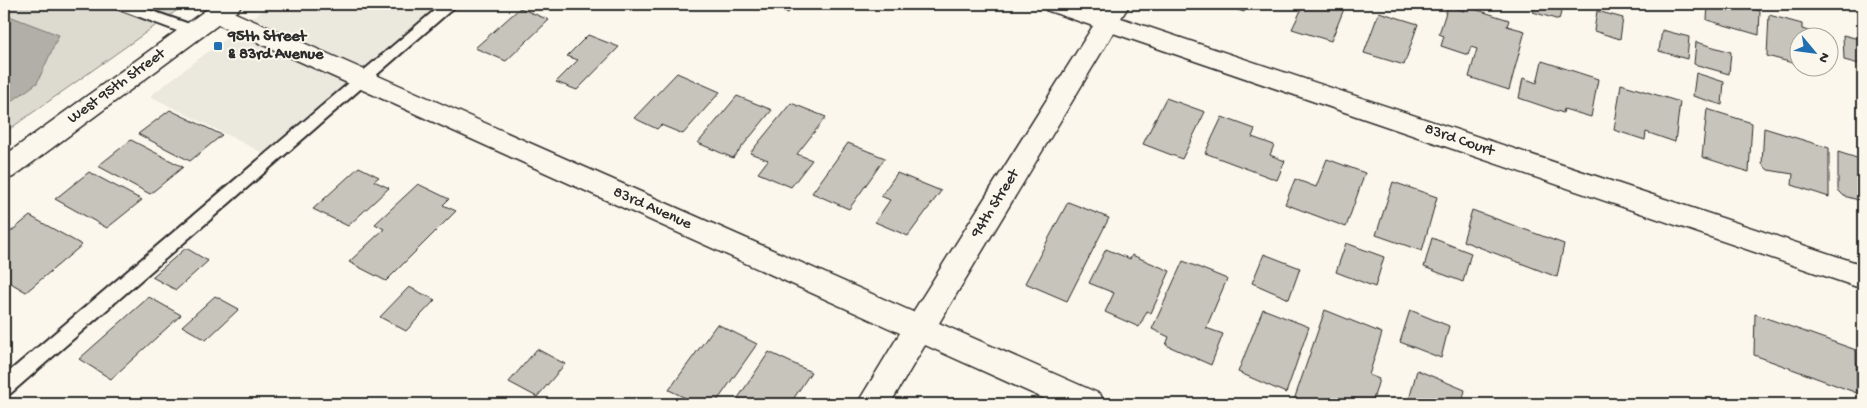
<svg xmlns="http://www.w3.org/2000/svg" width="1867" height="408" viewBox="0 0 1867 408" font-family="'Gochi Hand',sans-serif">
<rect width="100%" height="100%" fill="#fbf7ec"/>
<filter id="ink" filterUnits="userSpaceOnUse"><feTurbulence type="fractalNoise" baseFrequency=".02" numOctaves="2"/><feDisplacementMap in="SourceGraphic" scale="10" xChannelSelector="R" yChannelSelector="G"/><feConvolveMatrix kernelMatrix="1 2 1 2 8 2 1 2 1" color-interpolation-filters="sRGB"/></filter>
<g filter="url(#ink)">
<path fill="#ebe8de" d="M271,4H445L449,5L271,157L150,96Z"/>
<path fill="#dddad0" stroke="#84827e" d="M4,4H186L4,133Z"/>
<path fill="#b1afa7" stroke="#7b7a75" d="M4,14L59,35L37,83L4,107Z"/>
<path fill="#c7c4bc" stroke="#2b2b2b" d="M763,4H797L788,13Z
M1219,4H1248L1244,12Z
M1304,4H1346L1331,41L1292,29Z
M1535,4H1563L1559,20L1533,12Z
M1708,4H1736L1760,11L1759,35L1707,20Z
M1448,6L1464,11L1465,6L1509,20L1507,26L1525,31L1509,90L1469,77L1477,49L1471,47L1468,55L1441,46L1444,36L1439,34Z
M520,8L549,20L506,61L475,48Z
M1597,11L1623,18L1620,39L1594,31Z
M1379,12L1418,24L1404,65L1364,53Z
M1769,15L1802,24V29L1825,36V38H1800V65L1767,56Z
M1662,30L1689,37L1687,59L1659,51Z
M588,35L619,47L577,90L556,82L578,60L567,56Z
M1843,35L1863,40V65L1844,60Z
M1696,42L1731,52L1729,74L1694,64Z
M1542,61L1598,79L1591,117L1564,109L1563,113L1519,98L1523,78L1537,83Z
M677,73L720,92L683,134L661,125L657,129L634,118Z
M1696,73L1724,82L1722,105L1693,96Z
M1621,84L1680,102L1675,142L1646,132L1645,140L1614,130Z
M737,96L772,110L733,158L698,143Z
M1166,98L1205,112L1182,159L1143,144Z
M791,103L826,117L797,154L812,160L791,187L758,173L768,160L750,153Z
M1707,109L1752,123L1749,172L1702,157Z
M170,110L222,135L190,161L138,134Z
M1222,117L1255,129L1252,137L1274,145L1270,155L1285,161L1277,180L1205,153Z
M1764,128L1829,148V197L1792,185L1793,174L1768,170L1762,164Z
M131,140L183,167L150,194L98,166Z
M848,143L885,158L849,209L812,193Z
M1838,152L1863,160V198L1858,200L1844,196L1838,190Z
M1327,159L1365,173L1346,227L1285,204L1295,179L1316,187Z
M359,167L379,177L374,181L389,188L348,226L313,209Z
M89,172L142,200L107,228L55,199Z
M897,173L941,191L908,236L875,222L890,200L881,196Z
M1393,182L1437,197L1422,251L1376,235Z
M418,184L449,199L443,205L456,211L386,281L349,262L384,229L375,224Z
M1068,202L1109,218L1067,301L1025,283Z
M1472,210L1564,244L1557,277L1463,241Z
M30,216L82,245L26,292L4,279V237Z
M1432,238L1471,253L1463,282L1424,267Z
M1346,243L1384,257L1375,287L1336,272Z
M186,248L208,261L176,290L152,277Z
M1106,249L1130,259L1132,255L1170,271L1151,313L1147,311L1139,327L1105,312L1114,293L1089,283Z
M1264,254L1300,268L1289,299L1252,283Z
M1183,261L1227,279L1206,328L1223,334L1211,365L1166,345L1169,337L1152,329Z
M409,287L435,300L406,331L380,317Z
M215,296L239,309L206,340L182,326Z
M149,297L181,315L111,379L79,359Z
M1263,309L1309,327L1286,393L1238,372Z
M1325,310L1382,333L1369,375L1379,379L1372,404H1304L1294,400Z
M1410,310L1449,326L1441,358L1400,342Z
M1755,314L1856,350L1857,393L1754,355Z
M717,324L757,344L715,404H698L669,390Z
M537,349L565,364L537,397L509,382Z
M769,352L811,372L790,404H734Z
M1417,370L1465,390L1462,404H1408Z"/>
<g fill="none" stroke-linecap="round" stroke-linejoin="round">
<g stroke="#2b2b2b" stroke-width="4">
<path id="service" d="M111,4H132L198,27L200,31L193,36L188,35L113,7Z
M442,4H458L11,393L4,395V376Z"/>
</g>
<g stroke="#2b2b2b" stroke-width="3">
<path id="minor" d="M1042,4H1079L1102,11L1106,4H1130L1121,18L1863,265V289L1113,33L939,323L1100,394L1105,404H1056L925,345L890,404H857L900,333L208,20L204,14L208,8L216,6L224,8L913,312L1093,26L1046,10Z"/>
</g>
<g stroke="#2b2b2b" stroke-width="3">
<path id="primary" d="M214,4H242L238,10L13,177L4,180V156Z"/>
</g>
<use href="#service" fill="#fbf7ec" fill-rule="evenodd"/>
<use href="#minor" fill="#fbf7ec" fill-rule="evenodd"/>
<use href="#primary" fill="#fbf7ec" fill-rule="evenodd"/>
</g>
</g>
<rect fill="#1f6fb2" stroke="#fbf7ec" stroke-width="2" x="213" y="41" width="10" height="10" rx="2.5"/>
<g text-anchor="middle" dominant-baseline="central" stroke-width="4" stroke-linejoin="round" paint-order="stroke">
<g font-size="16" font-weight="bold" fill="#2b2b2b" stroke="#fbf7ec" text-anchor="start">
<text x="228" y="37">95th Street<tspan x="228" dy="18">&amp; 83rd Avenue</tspan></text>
</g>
<g font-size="16" fill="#2b2b2b" stroke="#fbf7ec">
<text transform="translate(117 87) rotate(-36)">West 95th Street</text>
<text transform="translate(1459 141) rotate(19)">83rd Court</text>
<text transform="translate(996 204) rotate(-58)">94th Street</text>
<text transform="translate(652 209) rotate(24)">83rd Avenue</text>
</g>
</g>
<rect width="1867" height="408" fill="none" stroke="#fbf7ec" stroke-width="20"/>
<rect x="10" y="10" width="1847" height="388" fill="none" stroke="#2b2b2b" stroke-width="2" filter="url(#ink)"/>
<g transform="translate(1814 52) rotate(119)"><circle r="24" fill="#fbf7ec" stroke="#a8a59f"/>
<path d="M0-4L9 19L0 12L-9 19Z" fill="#1f6fb2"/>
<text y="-8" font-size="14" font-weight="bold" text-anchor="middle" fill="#2b2b2b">N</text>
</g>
</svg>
